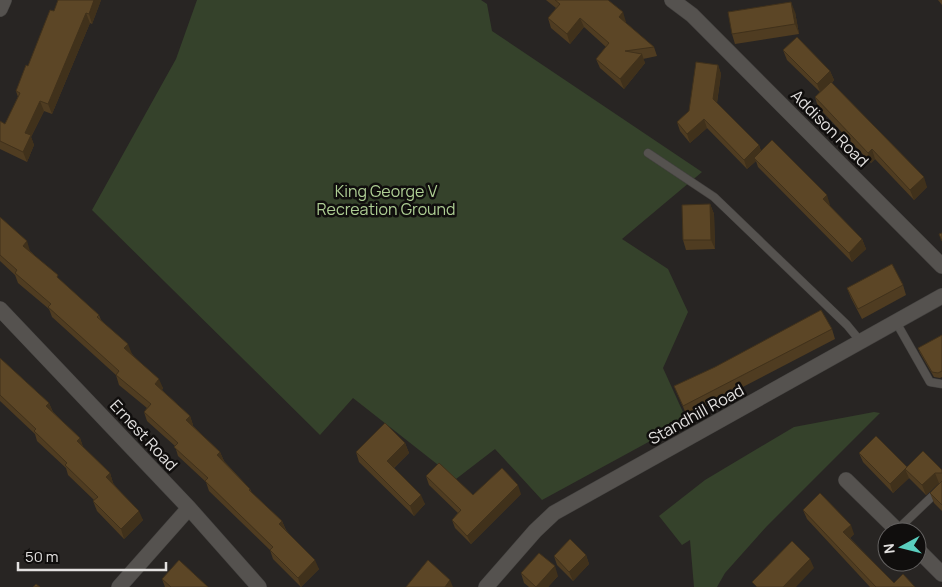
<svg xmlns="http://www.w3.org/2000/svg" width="942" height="587" viewBox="0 0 942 587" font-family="Manrope,sans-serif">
<rect width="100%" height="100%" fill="#282523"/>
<path fill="#35422b" d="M197,0H481L487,4L492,31L702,172L622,239L668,269L688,312L663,368L687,421L542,500L495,449L456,479L353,398L320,435L92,210L176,59Z
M874,412L880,413L767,526L725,573L717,587H694L690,540L682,545L659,516L705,480L794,427Z"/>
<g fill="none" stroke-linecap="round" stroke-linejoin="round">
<g stroke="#43413f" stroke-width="9">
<path id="lane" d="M648,153L714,197L847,325L861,342
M896,322L930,382L942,384
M897,530L942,487"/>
</g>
<g stroke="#43413f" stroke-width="16">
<path id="street" d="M672,0L692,15L942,266
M0,9L4,0
M0,309L189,508L259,587
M846,480L899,532
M917,549L942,574
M119,587L189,508
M486,587L535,531L554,513L942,296"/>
</g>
<use href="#lane" stroke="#55524f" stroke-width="8"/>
<use href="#street" stroke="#55524f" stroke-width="15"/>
</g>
<path fill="#4f3c21" d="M101,0L92,24L90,23L52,114L44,111L31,137L34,145L27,162L0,149V122L5,124L18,97L16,91L54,11Z
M546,0H608L626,22V23L654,47L657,56L643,59L645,63L624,89L600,68L596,59L606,47L584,27L570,44L551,28L548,18L556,8Z
M938,0H942V5Z
M795,12L799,34L735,44L732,34Z
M783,50L830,71L834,80L832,83L927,187L914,200L875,159L871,163L818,107L815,97L820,92L787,60Z
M718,65L721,74L717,103L759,145L761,151L830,205L829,206L862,239L866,249L852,262L758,167L756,161L747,169L707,128L690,143L680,131L677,122L689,111Z
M710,204L714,214L715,249L686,250L683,240Z
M0,217L30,251L60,280L99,315L101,320L163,388L162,390L190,416L193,425V426L220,452L224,461L250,489L252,493L282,521L286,530L319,569L301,587L273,559L270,550L209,491L206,482L178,456L175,446L147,421L144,412L147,408L119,385L116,375L52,317L49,309L18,283L15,275L0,261Z
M903,285L906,295L862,319L851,298L847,288Z
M832,329L835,339L687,416L674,386Z
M942,335V377L940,378L934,377L920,353L918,348Z
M0,358L49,403L53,412L80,438L83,447L110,473L113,483L143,520L124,539L97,511L93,501L94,500L68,475L66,468L37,441L35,434L0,401Z
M405,443L409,453L394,468L425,504L414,516L359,462L356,452Z
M859,453L907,468L942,470V511L934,503L930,493L940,483H939L926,495L909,478L893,493L863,462Z
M426,476L473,495L521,494L471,544L455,528L452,520L458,513L429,485Z
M803,510L854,534L850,538L894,583L915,587H870L807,519Z
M586,555L589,564L573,581L557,565L554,556Z
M521,573L558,576L548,587H529L524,583Z
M162,579L208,587H165Z"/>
<path fill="#40311b" d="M94,0H101L92,24L89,14Z
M791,2L795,12L799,34L795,24Z
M623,12L626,22L622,27L619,17Z
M86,13L90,23L52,114L48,104Z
M580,18L584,27L570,44L567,34Z
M642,54L645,63L624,89L620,79Z
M718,65L721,74L716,108L713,99Z
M830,71L834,80L821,94L817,84Z
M40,101L44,111L31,137L34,145L27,162L23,152L25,133Z
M704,119L707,128L690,143L687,134Z
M759,145L762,154L754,158L756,161L747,169L744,160Z
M872,149L875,159L871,163L868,153Z
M924,177L927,187L914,200L910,190Z
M827,195L830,205L826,209L823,199Z
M710,204L714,214L715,249L711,240Z
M862,239L866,249L852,262L849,253Z
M27,241L30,251L26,255L23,246Z
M128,344L132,354L128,358L124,348Z
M159,379L163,388L159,393L155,384Z
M49,403L53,413L46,406Z
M190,416L193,425L189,430L186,420Z
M80,438L83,447L77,441Z
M405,443L409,453L390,471L387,461Z
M220,452L224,461L217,455Z
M905,469L909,478L893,493L890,484Z
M110,473L113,483L110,486L106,477Z
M935,473L939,483L926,495L922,485Z
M518,485L521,494L471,544L467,536Z
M421,495L425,504L414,516L410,506Z
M139,511L143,520L124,539L121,529Z
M282,521L286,531L279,524Z
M851,525L854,534L847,541L843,532Z
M586,555L589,564L573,581L569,572Z
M810,559L814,568L796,587H783Z
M315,560L319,569L301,587L298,578Z
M555,566L558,576L548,587H536Z
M450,580L453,587H445Z"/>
<path fill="#5c4626" stroke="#40311b" d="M58,0H94L89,14L86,13L48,104L40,101L25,133L31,135L23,152L0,141V121L5,124L20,93L16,91L26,65L28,66L50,10L54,11Z
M555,0H608L623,12L619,17L654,47L625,51L642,54L620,79L596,59L609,43L580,18L567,34L548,18L560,4Z
M791,2L795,24L732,34L728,12Z
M797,37L830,71L817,84L783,50Z
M696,62L718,65L713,99L759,145L744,160L704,119L687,134L677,122L689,111Z
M831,82L924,177L910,190L872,149L868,153L815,97Z
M772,140L827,195L823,199L862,239L849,253L754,158Z
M710,204L711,240H683L682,205Z
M0,217L27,241L23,246L58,275L57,277L99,315L97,317L128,344L124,348L159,379L155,384L190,416L186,420L220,452L217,455L250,489L249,490L282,521L279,524L315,560L298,578L270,550L273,547L205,481L208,478L174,447L178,443L144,412L151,404L116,375L119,371L48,307L51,304L15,273L17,270L0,255Z
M942,233V241L939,234Z
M892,264L903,285L858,309L847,288Z
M821,310L832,329L683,406L674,386L715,367Z
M942,335V371L938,373L932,372L918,348Z
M0,358L49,403L46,406L80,438L77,441L110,473L106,477L139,511L121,529L93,501L98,497L65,465L67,463L34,431L36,429L0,395Z
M385,423L405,443L387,461L421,495L410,506L356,452Z
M876,436L907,467L890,484L859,453Z
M923,451L942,470V473H935L922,485L905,469Z
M439,463L473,495L502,468L518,485L467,536L452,520L461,510L426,476Z
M942,481V505L930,493Z
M820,493L851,525L843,532L894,583L903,574L915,587H876L803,510Z
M570,539L586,555L569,572L554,556Z
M792,541L810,559L783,587H757L752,582Z
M539,553L555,566L536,587L521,573Z
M179,560L208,587H171L162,579Z
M428,560L450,580L445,587H406Z
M36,584L40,587H33Z"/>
<g text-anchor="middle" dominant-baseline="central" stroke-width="5" stroke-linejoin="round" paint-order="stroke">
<g font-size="16" fill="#e3e1e0" stroke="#100e0d">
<text transform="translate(830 128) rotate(45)">Addison Road</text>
<text transform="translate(696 414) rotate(-29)">Standhill Road</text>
<text transform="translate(144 435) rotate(47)">Ernest Road</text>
</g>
<g font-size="16" fill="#aece94" stroke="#100e0d">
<text x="386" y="191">King George V<tspan x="386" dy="18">Recreation Ground</tspan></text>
</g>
</g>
<g transform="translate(902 547) rotate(263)"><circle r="24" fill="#100e0d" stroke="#646261"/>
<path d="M0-4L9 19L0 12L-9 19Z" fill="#5acebe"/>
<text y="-8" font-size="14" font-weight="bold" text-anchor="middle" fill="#e3e1e0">N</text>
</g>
<path d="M18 562v8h148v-8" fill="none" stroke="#e3e1e0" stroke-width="2.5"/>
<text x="25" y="562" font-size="15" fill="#e3e1e0" stroke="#100e0d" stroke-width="4" paint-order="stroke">50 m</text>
</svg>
